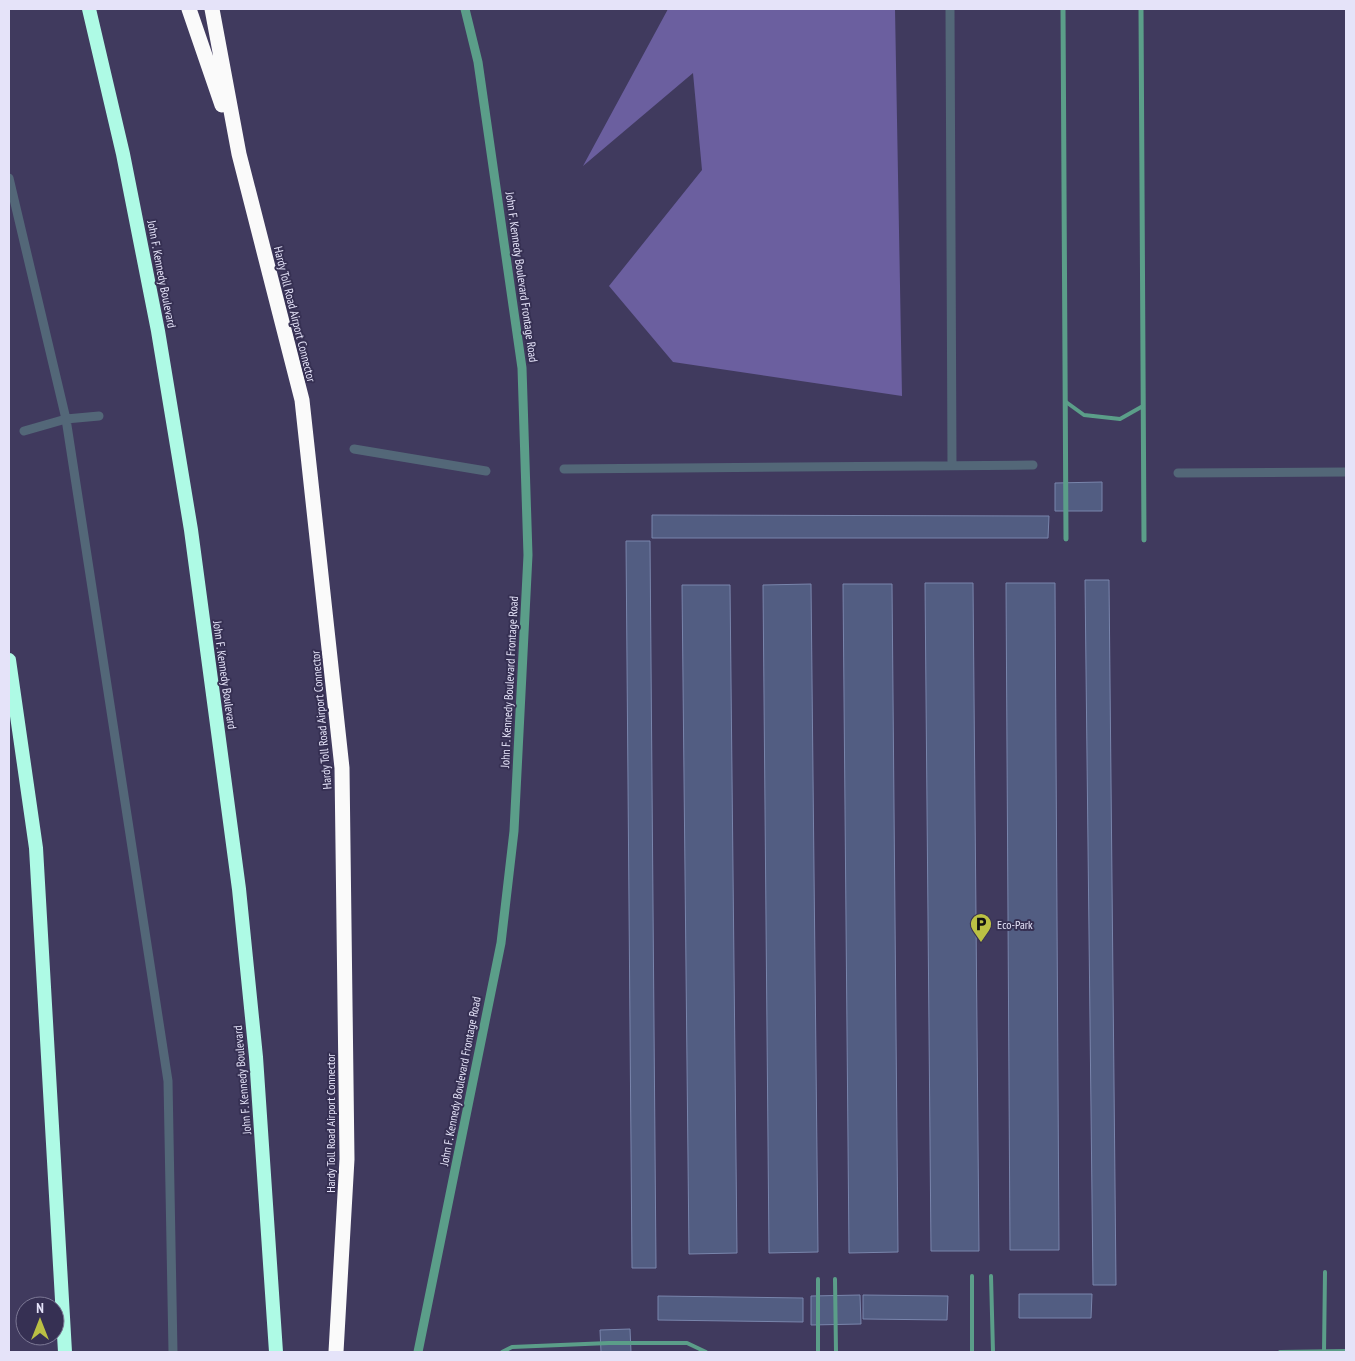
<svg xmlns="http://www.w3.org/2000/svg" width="1355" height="1361" viewBox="0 0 1355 1361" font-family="'PT Sans Narrow',sans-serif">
<rect width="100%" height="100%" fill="#403a5e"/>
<path fill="#6b5f9f" d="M668,9H895L902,396L673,362L609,286L702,170L693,73L583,166Z"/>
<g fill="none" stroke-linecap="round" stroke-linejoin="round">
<path stroke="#536778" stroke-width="9" d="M950,9L952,466
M9,178L66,419L168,1081L173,1352
M24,431L66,419L99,416
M354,449L486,471
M564,469L1033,465
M1178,473L1346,472"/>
</g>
<path fill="#525d82" stroke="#7985ac" d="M1102,482V511H1055V483Z
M652,515L1049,516L1048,538H652Z
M626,541H650L656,1268H632Z
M1085,580H1109L1116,1285H1093Z
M925,583H973L979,1251H931Z
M1006,583H1055L1059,1250H1010Z
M811,584L818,1252L769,1253L763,585Z
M843,584H892L898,1252L849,1253Z
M682,585H730L737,1253L689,1254Z
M1019,1294H1092L1091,1318H1019Z
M860,1295L861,1324L811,1325V1296Z
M863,1295L948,1296L947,1320L863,1319Z
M658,1296L803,1298V1322L658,1320Z
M630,1329L631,1352H601L600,1330Z"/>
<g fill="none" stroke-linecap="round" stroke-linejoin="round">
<path stroke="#5b9e89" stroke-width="4" d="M1066,402L1084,415L1120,419L1143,406
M972,1276V1352
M991,1276L993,1352
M818,1279V1352
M835,1279L836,1352
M502,1352L512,1347L609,1343H687L706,1352
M1280,1352L1346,1351
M1324,1352L1325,1272"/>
<path stroke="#5b9e89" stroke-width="5" d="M1063,9L1066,539
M1141,9L1144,540"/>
<path stroke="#5b9e89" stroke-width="9" d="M418,1352L501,943L514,831L528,555L522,368L478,62L465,9"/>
<path stroke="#aefae5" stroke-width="14" d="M89,9L123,154L158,331L191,530L239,889L256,1057L276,1352
M9,660L36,848L65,1352"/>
<path stroke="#fafafa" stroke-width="15" d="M189,9L222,105
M212,9L239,154L302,400L342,768L347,1159L336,1352"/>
</g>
<defs>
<g id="parking-pin" transform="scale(1.125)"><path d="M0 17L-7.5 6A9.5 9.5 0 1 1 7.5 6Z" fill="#bbc044" stroke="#363053"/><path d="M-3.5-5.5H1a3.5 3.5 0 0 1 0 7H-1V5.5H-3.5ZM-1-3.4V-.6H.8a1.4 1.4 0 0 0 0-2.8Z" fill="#111"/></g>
</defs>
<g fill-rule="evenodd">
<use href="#parking-pin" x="981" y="924"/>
</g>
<g text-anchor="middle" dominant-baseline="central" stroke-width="4" stroke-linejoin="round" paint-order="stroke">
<g font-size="12" fill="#e5e3f9" stroke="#363053">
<text transform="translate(162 274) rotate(79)">John F. Kennedy Boulevard</text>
<text transform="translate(522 277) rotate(82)">John F. Kennedy Boulevard Frontage Road</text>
<text transform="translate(295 314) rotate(76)">Hardy Toll Road Airport Connector</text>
<text transform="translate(225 675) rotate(82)">John F. Kennedy Boulevard</text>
<text transform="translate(509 682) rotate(-87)">John F. Kennedy Boulevard Frontage Road</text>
<text transform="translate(321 720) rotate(-95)">Hardy Toll Road Airport Connector</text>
<text transform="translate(242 1080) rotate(-95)">John F. Kennedy Boulevard</text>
<text transform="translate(460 1081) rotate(-79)">John F. Kennedy Boulevard Frontage Road</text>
<text transform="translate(330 1123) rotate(-90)">Hardy Toll Road Airport Connector</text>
</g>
<g font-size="12" fill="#e5e3f9" stroke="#363053" text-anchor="start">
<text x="997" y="924">Eco-Park</text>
</g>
</g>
<rect width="1355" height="1361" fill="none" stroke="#e5e3f9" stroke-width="20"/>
<g transform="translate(40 1321)"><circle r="24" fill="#363053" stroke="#7c7895"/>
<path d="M0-4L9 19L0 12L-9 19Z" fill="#bbc044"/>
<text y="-8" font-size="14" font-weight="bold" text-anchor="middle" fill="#e5e3f9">N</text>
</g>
</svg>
